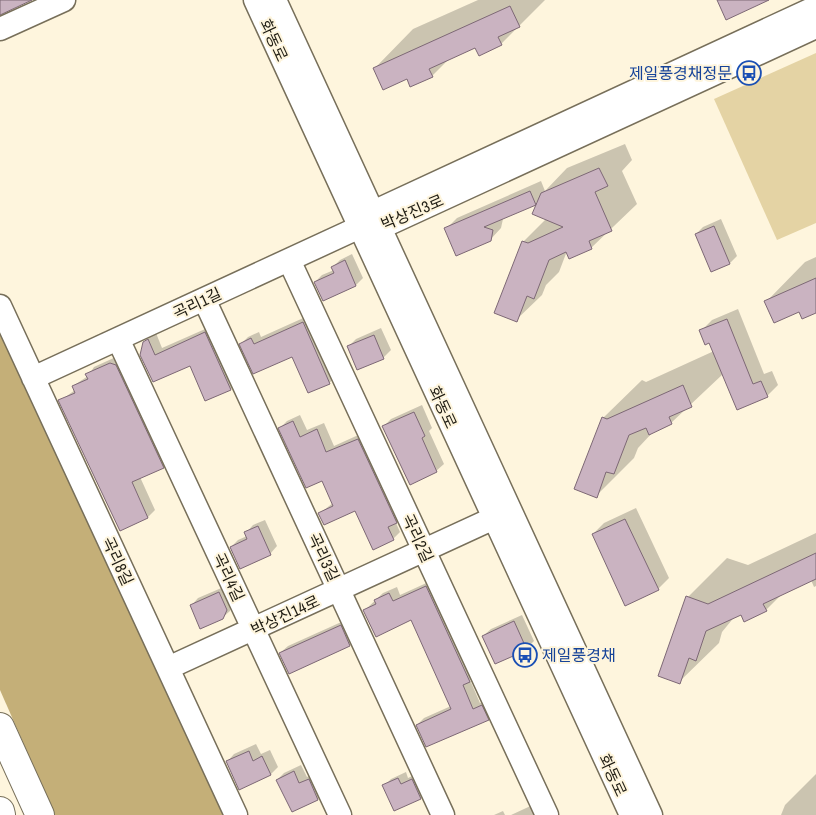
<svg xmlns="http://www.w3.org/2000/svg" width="816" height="815" viewBox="0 0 816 815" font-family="'Archivo Narrow','Noto Sans KR',sans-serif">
<rect width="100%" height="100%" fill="#fef5dd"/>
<path fill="#e4d3a4" d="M816,53V223L777,240L714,99Z"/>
<path fill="#c4af78" d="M0,332L223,815H55L0,690Z"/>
<path fill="#0003" d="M478,0H545L501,44L476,46L450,58L432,76L407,78L374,69L413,29Z
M625,144L632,160L622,171L637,204L591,248L567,251L559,272L546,285L542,295L516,320L523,242L546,219L540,199L535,204L501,219H503L501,228L490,240L446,229L457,218L541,181L545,191L567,168Z
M721,219L737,256L730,263L712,270L696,234L703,227Z
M352,254L363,278L356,285L323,300L315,282L322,275L334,270L333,267L340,260Z
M816,257V311L766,302L805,262Z
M738,309L764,374L772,371L778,385L767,396L723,374L671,423L653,432L638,448L634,458L596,496L603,418L642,380L646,382L714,351L710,341L701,331L712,320Z
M310,315L337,376L329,383L293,355L241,344L248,337L259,332L261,337Z
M212,326L238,382L231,389L206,400L191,364L153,381L144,342L152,335L156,333L162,348Z
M381,328L391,350L383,358L349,346L356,339Z
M118,356L170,459L163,467L140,477L155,510L148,517L121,529L60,401L75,390L73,386L88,376L94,367Z
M422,405L432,428L429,431L444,464L436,471L384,426L391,419Z
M300,415L307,430L324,423L334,446L365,432L403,515L396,523L400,532L393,539L355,509L320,513L333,503L323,480L280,428L287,421Z
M636,508L669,578L658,589L593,534L604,523Z
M265,520L277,546L270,554L231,547L238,540L247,536L246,533L253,525Z
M816,533V586L814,587L811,580L783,593L766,610L736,615L722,632L719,643L679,682L688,597L727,558L748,565Z
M433,580L477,673L470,680L480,703L489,699L495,712L488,719L417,725L424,718L451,706L412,618L365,610L383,593L397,587L400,595Z
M226,586L233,602L230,611L222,618L191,606L198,598Z
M522,615L534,641L526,649L495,663L483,636L491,629Z
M348,619L357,638L350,645L280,653L288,646Z
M256,744L261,754L270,750L278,767L271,774L227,762L234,754Z
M301,765L307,777L316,772L325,791L318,799L292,811L277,780L284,773Z
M406,772L408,778L419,773L428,791L420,798L384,786L391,779Z
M816,774V815H781L785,805Z
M537,803L544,815H511Z
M503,811L505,815H494Z"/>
<path fill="#cab3c1" stroke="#7d6875" d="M0,0H32L0,15Z
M717,0H769L726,20Z
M510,6L520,27L498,37L502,45L479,56L475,48L429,69L433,77L410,87L407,79L383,90L373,68Z
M599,168L608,186L595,192L612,231L589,241L592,249L569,259L566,252L549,260L534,299L527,296L517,322L494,313L522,241L528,243L563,227L532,214L541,193Z
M530,191L536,205L484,227L493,230L491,241L456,256L444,228Z
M714,226L730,264L711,272L695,234Z
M345,260L356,286L323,301L314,282L334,273L331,267Z
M816,278V313L802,319L799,312L774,323L764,301Z
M727,319L753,384L761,381L768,397L737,410L709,343L705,345L699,330Z
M303,322L330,384L308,393L292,357L253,374L239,344L251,338L254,344Z
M205,332L231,390L205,401L190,366L153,382L140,355L143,342L148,339L155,355Z
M374,335L384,359L357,370L347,346Z
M110,363L116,365L164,468L132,482L148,518L120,531L58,400L75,393L72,386L88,379L85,374Z
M683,385L692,407L669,417L672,424L649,435L646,428L629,435L614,474L606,472L597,498L574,489L602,417L607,419Z
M414,412L425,436L422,438L437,472L410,485L382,426Z
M293,421L300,437L317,429L326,452L358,439L397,523L388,527L394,540L373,550L355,511L324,525L318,513L333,506L322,481L306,488L278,428Z
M625,519L659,590L625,606L592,534Z
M258,526L271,555L240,569L230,547L247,539L244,532Z
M816,553V579L763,604L767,611L744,622L741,615L706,631L696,661L689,658L680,684L658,676L686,596L708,604Z
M426,586L470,682L463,685L473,709L482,705L489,720L426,747L416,725L451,709L411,620L376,637L363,610L376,604L374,600L389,593L393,601Z
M219,592L227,610L223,619L200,629L190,605Z
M514,621L527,650L495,664L482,636Z
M341,625L350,646L289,674L279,653Z
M249,751L253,761L262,756L271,775L239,790L226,761Z
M294,771L299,783L309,779L318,800L292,812L276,780Z
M398,778L401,784L412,779L421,799L394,811L382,785Z"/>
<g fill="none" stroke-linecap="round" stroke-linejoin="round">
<g stroke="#776f5a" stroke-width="25">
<path id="minor" d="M255,0L631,815
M275,0L651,815
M0,29L64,0
M364,222L373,212L816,7
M289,260L547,815
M204,299L443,815
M0,306L236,815
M118,339L340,815
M33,378L360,227L380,228L816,27
M168,668L507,512"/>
</g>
<g stroke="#776f5a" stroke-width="30">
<path id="highway" d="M0,727L40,815
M0,811L1,815"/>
</g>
<use href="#minor" stroke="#fff" stroke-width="22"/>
<use href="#highway" stroke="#fff" stroke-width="28"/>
</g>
<defs>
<g id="bus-ring" transform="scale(1.25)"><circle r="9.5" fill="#fef5dd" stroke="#1a4fb4" stroke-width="1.5"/><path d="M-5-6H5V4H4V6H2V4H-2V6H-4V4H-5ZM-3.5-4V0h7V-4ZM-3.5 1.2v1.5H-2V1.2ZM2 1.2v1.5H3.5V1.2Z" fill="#1a4fb4"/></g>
</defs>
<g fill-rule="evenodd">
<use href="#bus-ring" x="749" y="73"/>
<use href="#bus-ring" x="525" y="655"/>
</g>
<g text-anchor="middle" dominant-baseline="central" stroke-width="4" stroke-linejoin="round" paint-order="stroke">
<g font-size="16" fill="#1f1c13" stroke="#fef5dd">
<text transform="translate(274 40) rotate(65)">화동로</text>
<text transform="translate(412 212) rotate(-23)">박상진3로</text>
<text transform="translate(197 303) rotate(-25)">곡리1길</text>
<text transform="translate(443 407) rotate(65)">화동로</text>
<text transform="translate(418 538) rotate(65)">곡리2길</text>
<text transform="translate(324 557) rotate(65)">곡리3길</text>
<text transform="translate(118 561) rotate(65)">곡리8길</text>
<text transform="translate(229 577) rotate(65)">곡리4길</text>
<text transform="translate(285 615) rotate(-25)">박상진14로</text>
<text transform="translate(613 775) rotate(65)">화동로</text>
</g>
<g font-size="16" fill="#164399" stroke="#fef5dd" text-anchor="end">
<text x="732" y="73">제일풍경채정문</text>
<text x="542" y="655" text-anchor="start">제일풍경채</text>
</g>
</g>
</svg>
